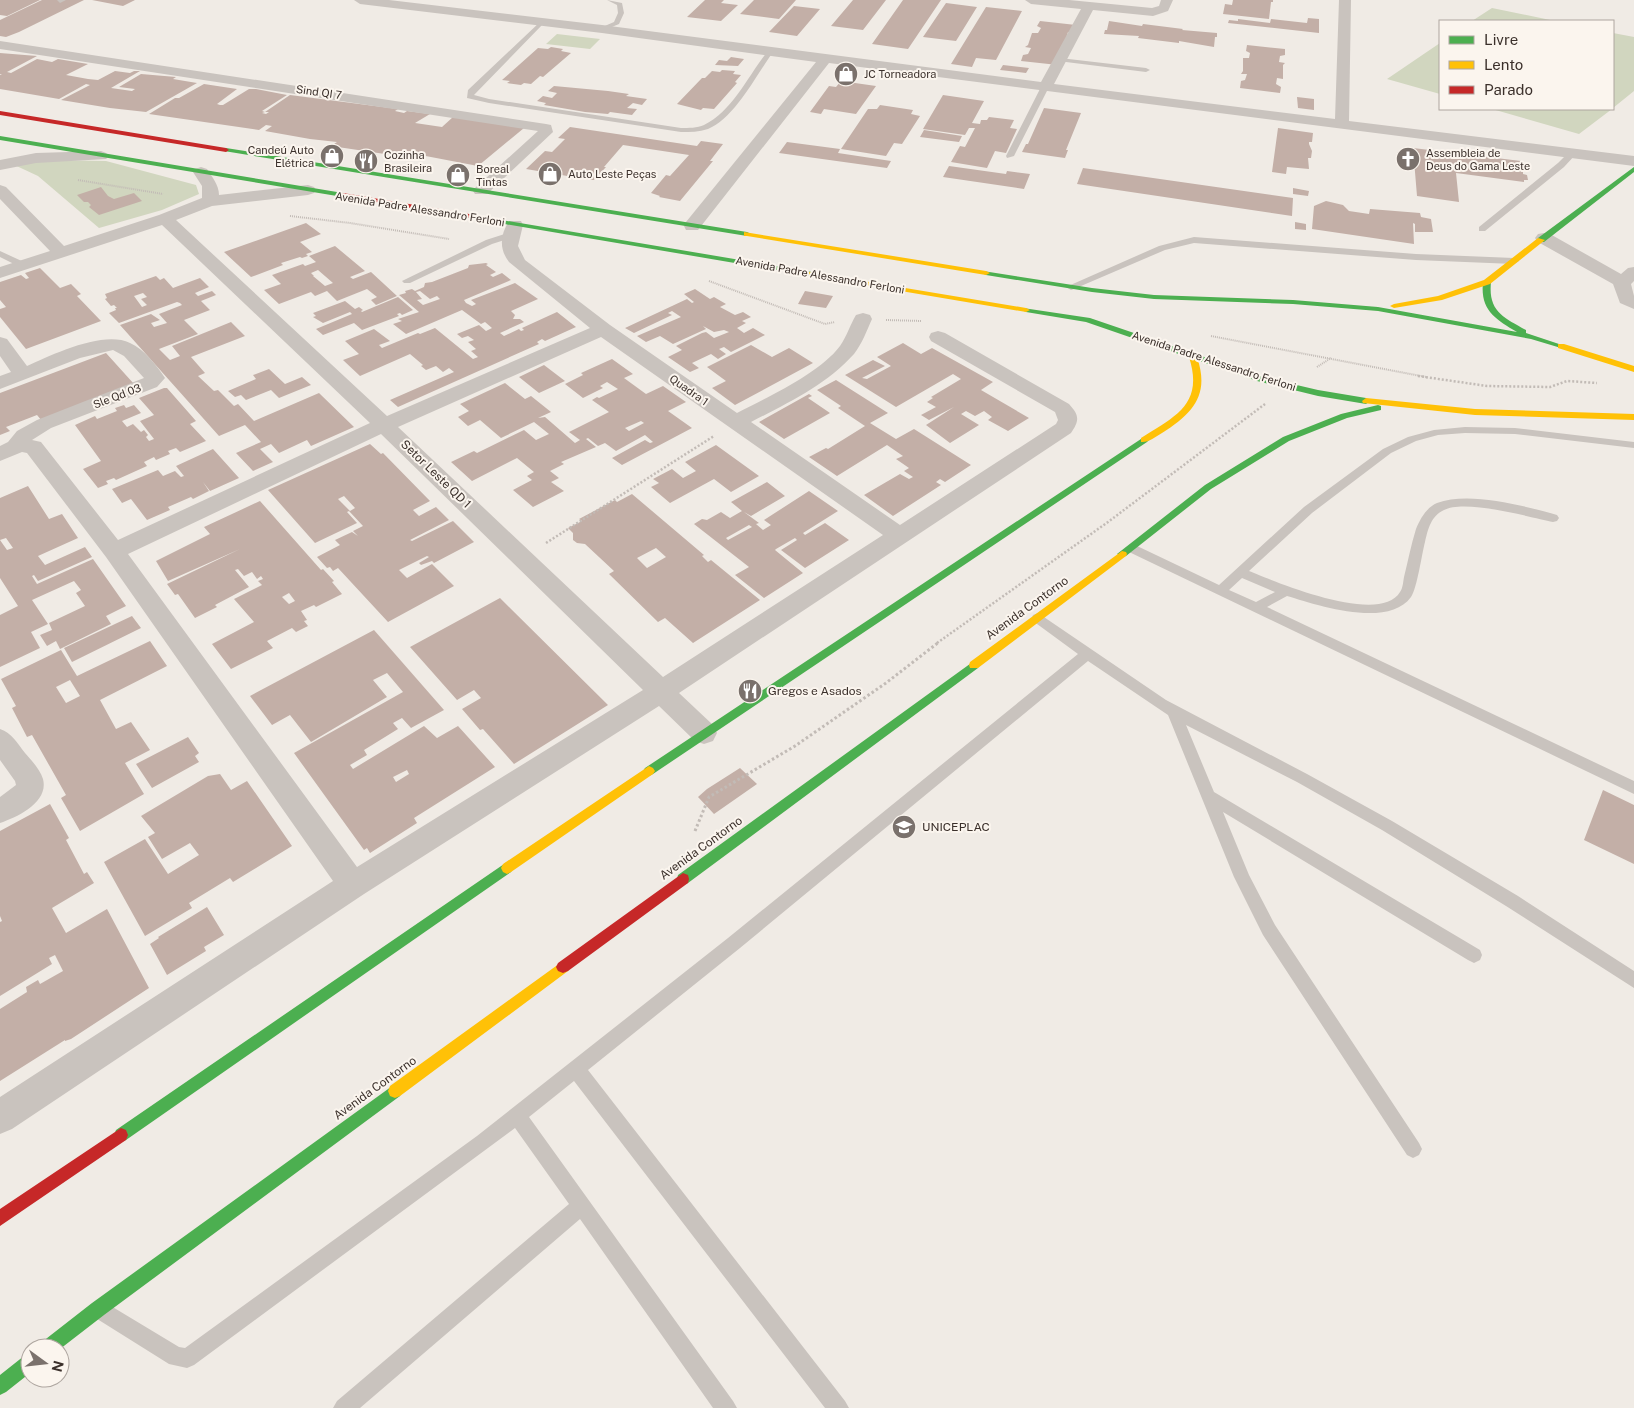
<svg xmlns="http://www.w3.org/2000/svg" width="1634" height="1408" viewBox="0 0 1634 1408" font-family="'Public Sans',sans-serif">
<rect width="100%" height="100%" fill="#f0ebe5"/>
<path fill="#d1d6bf" d="M1492,8L1555,21H1472Z
M1613,33L1634,37V91L1613,108Z
M557,34L600,39L590,49L546,44Z
M1440,43V94L1387,79Z
M1492,109H1612L1579,134Z
M50,160L106,161L196,185L199,194L162,210L99,228L38,176L8,162Z"/>
<path fill="#c3afa7" fill-rule="evenodd" d="M0,0H40L7,16L0,15Z
M42,0H84L19,32L6,37L0,36V20Z
M92,0H135L123,6Z
M705,0H724L721,3L738,5L721,21L687,17Z
M754,0H796L779,19L740,14Z
M853,0H886L863,30L831,26Z
M903,0H941L908,49L872,44Z
M1233,0H1273V2H1271L1269,19L1223,14L1225,4L1232,5Z
M946,3L977,7L956,41L923,37Z
M794,6L820,9L797,36L769,32Z
M986,7L1022,11L996,60L976,58L972,67L951,64Z
M1308,18L1319,19V33L1228,23L1229,20L1238,21V19L1270,23L1271,19L1307,23Z
M1040,21L1076,25L1071,32H1068L1058,65L1021,61L1023,55L1028,54L1031,48L1025,47L1028,45L1032,33H1038L1041,28L1037,26Z
M1109,21L1142,26L1143,24L1183,29L1182,30L1217,33V37H1215L1214,47L1179,41V43L1138,38L1139,36L1104,34L1105,30H1107Z
M1247,45L1285,49V55L1280,56L1279,62L1285,63L1283,65V79L1277,78L1276,84L1281,87L1280,93L1240,88L1241,81L1245,80L1247,74H1241L1243,71V58H1249L1250,53L1246,51Z
M551,47L563,49L561,51L571,53L543,77L540,76L531,84L524,83L521,85L507,83L510,81L502,80L538,48L548,49Z
M0,53L37,56L7,72L11,73L37,59L52,62L58,59L88,64L66,75L88,79L98,80L115,71L130,73L134,71H140L111,88L132,91L135,89L119,87L141,74L176,77L173,79L197,83L146,112L110,108L61,100L90,85L86,84L59,99L0,89V75L2,74H0Z
M731,57L744,59L738,66L715,65L719,60L727,61Z
M1003,65L1029,68L1026,73L1000,70Z
M722,70L735,71L733,74L741,75L735,82L737,83L714,109L703,108L701,110L677,104L702,78H705L712,71L720,72Z
M841,81L876,86L856,114L824,109L821,114L810,112L829,86L836,87Z
M204,84L237,89L217,104L220,105H223L249,89H256L287,95L262,111L265,112L262,113L266,114L269,112H265L290,95L398,109L395,111L404,113L407,111L430,114L415,123L442,127L453,117L524,128L478,166L410,153L405,157L331,146L337,142L310,139L265,131L272,126L266,125L259,130L149,114L175,98H179Z
M554,86L608,91L629,94L626,96L647,99L642,105L633,103L627,108L637,109L632,115L610,112L608,114L585,112L544,105L546,103L537,101L543,96L552,98L557,93L548,91Z
M943,95L984,101L972,123L980,124L981,120H987L989,117L1014,120L1010,128L1017,129L1006,153L995,151L987,168L951,162L960,146L965,147L975,128H969L965,135L923,129Z
M1297,97L1314,99V110L1298,108Z
M880,105L913,110L911,114L920,116L902,144L894,143L886,156L841,149L868,109H877Z
M1044,108L1081,113L1066,150H1068L1065,158L1022,152L1026,144H1028Z
M570,127L697,146L701,141L723,144L710,161H713L680,201L659,197L660,196L651,193L666,175L670,176L689,155L623,145L604,167H606L594,180H591L526,169L545,151L552,152L565,139L558,138Z
M1278,128L1313,133L1312,142H1309V144L1312,151L1311,158H1308L1309,169L1287,167L1286,174L1272,172Z
M924,130L962,136L959,142L920,137Z
M787,142L840,149L838,153L891,161L887,168L779,153Z
M1413,148L1521,161V163L1525,164L1526,169H1523V174L1527,175L1528,180H1524V182L1456,173L1459,202L1417,196Z
M949,166L1006,174L1007,171L1030,174L1024,189L943,177Z
M1083,168L1293,198L1292,216L1077,184Z
M101,187L108,196L114,199L134,193L142,201L99,215L89,207L91,205L88,202H84L77,195Z
M1293,188L1309,191L1308,196L1293,194Z
M1326,201L1343,205L1349,211L1369,214L1370,209L1420,213L1421,217L1431,219L1433,232H1415V224L1413,223L1414,244L1312,229L1314,206Z
M1295,222L1306,224V230L1295,229Z
M306,223L321,234L300,242L312,252L306,254L308,256L302,258L300,257L281,263L283,265L251,277L224,252Z
M335,246L365,271L350,277L353,279L371,272L397,296L376,305L371,300L377,297L367,289L337,301L327,291L315,296L311,292L279,304L264,290L281,284L272,275L303,264L305,266L316,262L309,256ZM318,270L333,283L325,286L313,276H314L311,273Z
M486,263L488,264L486,265L496,272L490,275L493,277L502,273L511,280L464,300L466,303L472,306L476,304L471,300L515,283L538,299L511,311L515,315L513,319H520L524,322L500,333L504,336L519,329L521,331L524,330L522,328L557,312L576,327L545,341L542,339L537,342L539,344L398,407L390,400L454,372L449,368L443,372L436,366L426,370L421,366L423,365L410,354L360,376L343,360L359,354L345,341L374,329L390,341L379,345L382,348L418,333L420,334L435,328L473,359L478,357L471,351L476,349L468,342L474,340L468,336L462,338L457,334L479,325L486,331L492,328L485,322L481,324L462,310L406,334L393,324L402,321L398,319L419,312L399,295L406,293L405,291L412,289L415,291L424,287L425,283L432,282L468,268L469,265ZM420,291L430,299L437,296L440,299L423,305L417,300L422,299L416,292Z
M40,268L60,288L71,284L81,294L77,296L101,321L26,349L0,317V309L6,307L0,300V282L21,275L26,279L29,278L25,273Z
M156,276L160,280L164,278L173,288L200,278L209,287L195,293L198,296L212,291L216,295L201,301L210,310L184,320L198,334L159,349L170,360L180,356L172,346L231,322L245,336L191,357L205,373L198,376L214,391L218,390L234,406L238,404L254,421L319,393L354,427L311,446L307,440L279,453L271,444L260,449L273,462L253,471L236,453L261,442L245,425L219,436L120,325L151,314L160,320L151,323L154,327L167,323L159,314L182,305L180,303L177,302L119,323L109,313L116,310L115,308H117L114,305L111,306L105,299L107,298L105,294ZM143,293L147,297L141,299L147,305L142,307L134,296Z
M695,289L710,299L714,297L726,304L720,307L735,315L743,312L751,317L742,321L746,323L737,328L744,333L753,328L765,335L731,352L724,347L719,349L726,354L718,359L711,354L692,363L699,368L690,372L668,357L682,350L676,346L702,333L706,332L714,338L729,332L724,330L714,332L703,326L706,329L673,344L660,336L646,342L637,336L681,317L672,311L668,313L672,315L634,333L625,328L687,299L692,303L694,302L684,294Z
M805,291L833,296L826,308L798,304Z
M398,297L413,310L402,315L400,313L397,314L399,316L362,330L354,323L323,335L316,329L352,314L350,312L323,323L313,317L316,316L313,313L345,301L355,309L359,307L363,310L361,311L362,312Z
M903,343L921,354L932,348L993,382L981,390L1029,418L1008,431L988,420L992,417L984,411L975,416L966,411L961,414L979,425L950,443L926,425L954,407L929,420L921,415L936,407L927,402L933,398L931,397L961,379L953,374L896,407L845,375L873,360L885,366L862,378L867,379L891,366L877,357Z
M751,345L772,357L789,348L813,363L735,405L712,388L726,381L707,367Z
M106,353L134,384L42,421L37,415L6,427L10,431L0,435V393Z
M612,359L633,374L624,378L646,394L663,386L686,402L668,411L692,428L622,465L612,458L645,440L650,443L653,442L645,435L616,451L605,443L598,446L588,438L586,439L596,447L561,462L564,464L550,471L559,478L551,482L564,491L533,507L513,490L532,480L527,476L534,472L517,458L472,481L451,462L474,451L477,453L524,430L536,440L549,434L534,422L501,438L480,420L468,426L458,417L469,411L460,404L505,383L525,399L531,396L551,412L538,418L545,417L575,443L580,440L569,432L609,412L592,400L597,397L599,398L618,389L607,382L600,386L603,388L583,398L565,384L583,375L581,373ZM641,421L644,423L629,431L625,428Z
M544,365L565,381L539,393L519,377Z
M269,369L285,384L302,377L311,385L279,398L271,390L246,400L241,395L235,397L228,391L256,379L253,375Z
M836,380L888,413L870,423L896,439L914,429L971,465L945,482L940,479L936,482L941,485L893,516L864,495L900,474L909,479L913,477L904,471L909,468L896,459L903,456L887,445L837,476L809,457L826,448L828,449L865,426L838,408L841,406L817,390Z
M164,388H167L196,421L190,424L206,441L180,452L176,448L168,451L170,454L156,460L154,457L144,462L147,466L116,480L114,478L106,481L108,484L98,488L83,469L101,461L75,425L95,416L97,419L117,411L115,408L124,405L126,408L134,405L141,413L122,421L127,427L133,424L141,432L144,430L148,435L146,437L149,441L154,439L140,421L154,415L139,398Z
M809,394L812,396L808,398L830,413L784,439L759,422Z
M370,444L381,454L383,453L430,501L413,510L419,516L436,507L449,520L410,540L412,541L453,521L474,542L434,563L432,561L421,565L419,563L429,557L427,556L399,570L407,578L432,564L454,586L388,622L338,568L333,571L330,567L327,568L317,557L340,545L335,540L352,532L358,536L353,531L363,526L349,511L347,512L357,523L315,543L268,490ZM344,496L355,508L350,511L338,499Z
M716,445L759,476L731,492L714,479L670,503L651,487L659,483L653,479L672,469L683,478L696,471L685,462Z
M213,449L239,478L210,491L203,482L209,491L193,499L191,497L168,507L170,510L147,520L131,499L122,503L112,489L158,470L163,476L175,471L181,477L184,476L176,466Z
M767,482L785,496L751,516L744,512L759,523L756,524L763,530L771,525L764,520L809,491L838,511L803,533L805,535L825,523L849,540L805,568L781,550L797,540L795,538L776,549L775,550L803,573L764,598L735,575L749,567L694,524L702,519L707,520L721,512L730,518L742,511L731,502ZM749,525L752,527L728,540L726,538Z
M28,486L49,519L62,514L78,538L38,556L45,565L85,547L92,557L38,581L34,575L32,576L37,584L93,559L126,606L106,616L111,624L60,649L56,641L47,646L40,635L52,630L49,623L85,606L76,593L81,590L74,581L32,600L48,624L31,632L40,648L0,667V615L18,606L0,578V498ZM6,538L13,548L7,550L0,540Z
M632,494L704,555L702,556L708,562L711,560L760,600L693,643L665,618L658,622L609,574L614,571L585,544L577,543L573,540V533L568,528L582,521L579,519L615,500L617,502ZM656,548L666,557L647,568L637,558Z
M260,501L321,570L323,569L334,581L332,582L342,594L316,607L314,605L301,611L307,620L304,621L308,626L296,632L292,628L267,641L273,648L231,669L212,644L254,622L234,599L262,585L258,581L263,579L261,576L257,579L252,572L244,576L238,569L235,570L249,587L215,605L217,607L195,618L178,594L175,595L167,584L240,549L168,581L156,561L210,534L204,527ZM289,593L295,601L289,604L282,597Z
M500,598L608,705L514,764L483,729L480,730L462,709L481,698L474,690L457,700L410,647Z
M132,616L141,628L72,662L64,648Z
M374,630L444,710L411,728L402,718L393,723L398,729L364,750L367,755L350,765L353,769L424,726L437,738L458,726L495,767L414,818L417,823L370,853L367,848L364,850L294,753L403,692L387,673L373,680L387,697L311,742L290,715L272,725L250,696ZM407,770L409,774L396,782L393,777Z
M150,641L167,666L100,700L116,729L131,722L150,750L125,763L144,794L80,831L61,798L66,795L32,735L27,737L12,708L16,706L1,679L61,650L77,676ZM70,680L80,696L66,703L56,687Z
M188,737L199,753L195,756L199,762L152,788L136,764Z
M740,768L757,784L714,814L698,797L707,789Z
M220,774L231,790L247,781L292,846L233,882L230,878L189,903L192,908L145,936L104,862L145,839L168,874L199,855L190,843L162,859L148,837L155,833L141,816L208,776Z
M1603,790L1634,805V864L1584,840Z
M50,804L69,838L66,840L84,874L87,872L94,883L52,908L66,933L107,909L149,988L71,1039L65,1041V1040L0,1081V1009L27,992L26,987L38,980L40,984L63,971L55,955L49,958L52,964L0,996V922L2,921L0,916V831Z
M207,907L224,935L204,947L206,951L167,975L150,944L159,938L158,937Z"/>
<g fill="none" stroke-linecap="round" stroke-linejoin="round">
<path stroke="#c2bbb6" stroke-width="2" stroke-dasharray="1 1" stroke-linecap="butt" d="M78,180L163,194
M290,216L350,223L449,239
M709,281L825,324L835,322
M886,320L922,321
M1211,336L1426,377
M1317,367L1331,358"/>
<path stroke="#c2bbb6" stroke-width="2.5" stroke-dasharray="2 2" stroke-linecap="butt" d="M1418,376L1487,386L1550,387L1567,381L1597,383
M546,543L714,436
M937,643L1108,522L1265,404"/>
<path stroke="#c2bbb6" stroke-width="3" stroke-dasharray="2.5 2.5" stroke-linecap="butt" d="M695,831L709,797L795,746L886,683L939,642"/>
<path fill="#c9c3be" fill-rule="evenodd" d="M57,0H66L60,3Z
M607,0L622,3L624,13L619,24L602,31L600,30V28L614,22L618,13L617,5Z
M541,21L543,22V24L474,95L489,99L681,128C689,128 697,128 704,125C733,111 749,74 768,51L773,52C757,74 734,119 708,129C699,132 690,132 681,132L489,103L467,98L468,90Z
M1060,58L1146,68L1150,70L1146,72L1058,61V59Z
M1042,85L1049,87L1014,156L1007,158L1006,156Z
M1570,151L1577,153L1564,167L1485,231H1479V227L1558,163Z
M511,232L514,233V237L492,244L410,283H404L402,281L486,240Z
M1194,237L1416,254L1514,258L1519,261L1514,264L1416,260L1194,243L1165,250L1074,289L1071,290L1066,287L1159,246Z
M0,251L26,263L28,265L26,267H20L0,257Z
M1465,427L1515,428L1634,442V448L1515,434L1465,433L1438,435L1416,441L1391,453L1312,513L1249,571C1276,582 1380,626 1400,592C1403,588 1403,582 1404,577C1408,561 1411,545 1416,529C1420,519 1427,507 1437,503C1469,491 1525,506 1557,515L1559,518L1557,521L1553,522C1529,517 1465,499 1444,510C1431,516 1428,529 1425,542C1422,553 1417,589 1411,597C1388,629 1317,605 1287,596L1267,607L1634,781V794L1127,551L1125,548L1131,544L1135,545L1219,585L1304,507L1383,449L1408,437L1434,430ZM1242,578L1275,592L1256,602L1229,590Z
M1038,613L1166,700L1307,774L1392,821L1518,896L1634,971V988L1506,906L1382,830L1297,782L1186,725L1214,792L1480,950L1482,955L1480,960L1474,963L1468,960L1223,812L1249,875L1275,925L1419,1143L1422,1149L1419,1155L1413,1158L1407,1155L1263,935L1234,877L1168,715L1088,661L740,948L588,1070L845,1401L849,1408H825L574,1081L529,1117L733,1401L737,1408H713L580,1219L360,1408H333L337,1401L569,1204L515,1128L194,1365L187,1368L169,1364L94,1317L91,1310L94,1303L101,1300L179,1347L185,1348L477,1136L728,938L1078,654L1033,621L1032,618L1033,615Z"/>
<path fill="#c9c3be" fill-rule="evenodd" d="M354,0H389L602,25L1041,82L1081,9L1031,4L1025,0H1069L1152,8L1159,6L1161,0H1173L1168,11L1153,16L1093,10L1054,84L1335,119L1339,0H1351L1349,121L1634,156V166L829,63L698,230H686L684,226L686,222L816,62L602,33L360,4Z
M0,41L546,124L551,125L553,132L487,194H475L473,191L475,188L538,131L0,49Z
M101,151L106,153L109,156L106,159L36,163L0,170V160L36,153Z
M201,167L207,169C212,177 219,185 219,195L308,185L314,187L316,190L314,193L308,195L212,206L176,220L387,416L590,328L509,262C499,249 500,235 509,221H521L523,225L518,246L525,260L610,325L737,413C768,397 820,373 840,346C847,336 850,325 856,315L863,313L870,315L872,319C867,330 862,344 854,354C826,385 788,403 751,422L900,525L1056,424L1058,420L1055,412L931,341L929,337L931,333L938,331L945,333L1069,404C1079,415 1080,420 1071,433L679,693L713,725L717,733L713,741L704,744L695,741L659,706L364,894L12,1129L0,1134V1097L333,881L106,557L27,453L22,452L0,461V446L8,442L17,431L37,420L144,378L124,356L113,350L80,358L0,389V376L11,372L0,356V337L7,339L27,366C52,355 103,330 130,343C144,349 157,366 165,378L157,387L51,428L32,440L41,442L118,540L370,423L162,225L0,278V267L50,251L0,199V185L6,187L64,246L159,215L202,198V186L193,172L195,169ZM601,337L883,535L663,677L398,427ZM381,434L643,690L357,867L128,554Z
M1544,233L1550,234L1621,274L1628,268L1634,267V281L1631,284L1634,296V309L1620,303L1613,284L1538,242L1535,238L1538,234Z
M0,729C12,733 17,743 25,753C31,760 40,769 43,779C49,802 18,817 0,823V797L16,785L15,781L0,760Z"/>
<path fill="#4caf50" fill-rule="evenodd" d="M0,136L343,193L346,195L343,197L0,140Z
M226,148L747,232L751,234L747,236L224,151L223,150Z
M1634,167V172L1544,242H1538V238Z
M466,214L812,272L816,274L812,276L469,218L465,216Z
M983,271L1092,288L1154,295L1293,300L1378,307L1517,332C1495,319 1480,310 1483,282L1487,280L1491,282C1488,311 1503,317 1526,330V333L1565,346L1561,348L1531,339L1378,311L1293,304L1154,299L1092,292L986,275L982,273Z
M1023,308L1090,318L1263,377L1318,390L1366,398L1370,401L1366,404L1318,396L1257,381L1086,322L1026,312L1022,310Z
M1378,405L1381,406V410L1347,418L1289,441L1211,489L1126,556L1122,557L1117,554L1205,485L1283,437L1341,414Z
M1144,437L1149,440L1147,442L653,774L649,776L645,774L643,771L645,768Z
M974,661L978,662L979,665L978,668L688,883L683,885L678,883L677,879L678,875Z
M507,862L511,864L513,868L511,872L126,1140L121,1142L116,1140L114,1135L116,1130Z
M395,1084L400,1086L402,1091L400,1096L104,1315L60,1349L40,1348L42,1342L92,1303Z
M30,1354V1373L6,1392L0,1395V1375L24,1356Z"/>
<path fill="#ffc107" fill-rule="evenodd" d="M744,232L986,271L990,273L986,275L747,236H744Z
M1538,238L1545,240L1490,284L1442,300L1394,308L1390,306L1394,304L1438,296L1484,280Z
M809,272L1026,308L1030,310L1026,312L812,276L808,274Z
M1558,344H1564L1634,366V372L1558,348Z
M1190,355H1193L1197,357C1210,395 1193,413 1162,433C1155,437 1148,443 1141,442V438C1176,416 1204,404 1189,357Z
M1366,398L1475,409L1634,414V420L1475,415L1363,403L1362,401Z
M1122,551L1126,552L1127,554L1126,556L978,668H970L969,665L970,662Z
M649,766L653,768L655,771L653,774L511,872L507,874L503,872L501,868L503,864Z
M563,961L568,963L570,967L568,971L400,1096L395,1098L390,1096L388,1091L390,1086Z"/>
<path fill="#c62828" fill-rule="evenodd" d="M0,111L226,148L229,150L226,152L0,115Z
M343,193L469,214L473,216L469,218L341,196L340,195Z
M683,873L688,875L689,879L688,883L568,971L563,973L558,971L556,967L558,963Z
M121,1128L126,1130L128,1135L126,1140L0,1226V1209Z"/>
</g>
<defs>
<g id="shop-disc" transform="scale(1.25)"><circle r="9.5" fill="#7a716c" stroke="#fbf5ee"/><path d="M-5-2.5h2.3a2.7 3.5 0 0 1 5.4 0H5L5.5 6h-11ZM-1.5-2.5h3a1.5 2.3 0 0 0-3 0Z" fill="#fff"/></g>
<g id="church-disc" transform="scale(1.25)"><circle r="9.5" fill="#7a716c" stroke="#fbf5ee"/><path d="M-1.2-6h2.4v3.5h3.3v2.4h-3.3V6h-2.4V-.1h-3.3v-2.4h3.3Z" fill="#fff"/></g>
<g id="restaurant-disc" transform="scale(1.25)"><circle r="9.5" fill="#7a716c" stroke="#fbf5ee"/><path d="M-5-6h1v4h1v-4h1v4h1v-4h1v5L-1.5 .5V6h-2V.5L-5-1ZM5-6V6H3V1.5H1.5Q1.5-4 5-6Z" fill="#fff"/></g>
<g id="school-disc" transform="scale(1.25)"><circle r="9.5" fill="#7a716c" stroke="#fbf5ee"/><path d="M0-5L7-2L0 1L-7-2ZM-4 1L0 2.5L4 1V4Q0 6-4 4Z" fill="#fff"/></g>
</defs>
<g fill-rule="evenodd">
<use href="#shop-disc" x="846" y="74"/>
<use href="#shop-disc" x="332" y="156"/>
<use href="#church-disc" x="1408" y="159"/>
<use href="#restaurant-disc" x="366" y="161"/>
<use href="#shop-disc" x="550" y="174"/>
<use href="#shop-disc" x="458" y="175"/>
<use href="#restaurant-disc" x="750" y="691"/>
<use href="#school-disc" x="904" y="827"/>
</g>
<g text-anchor="middle" dominant-baseline="central" stroke-width="4" stroke-linejoin="round" paint-order="stroke">
<g font-size="11" fill="#3b302b" stroke="#fbf5ee" text-anchor="start">
<text x="864" y="74">JC Torneadora</text>
<text x="314" y="150" text-anchor="end">Candeú Auto<tspan x="314" dy="13">Elétrica</tspan></text>
<text x="1426" y="153">Assembleia de<tspan x="1426" dy="13">Deus do Gama Leste</tspan></text>
<text x="384" y="155">Cozinha<tspan x="384" dy="13">Brasileira</tspan></text>
<text x="476" y="169">Boreal<tspan x="476" dy="13">Tintas</tspan></text>
<text x="568" y="174">Auto Leste Peças</text>
</g>
<g font-size="11" fill="#3b302b" stroke="#fbf5ee">
<text transform="translate(319 92) rotate(8)">Sind QI 7</text>
<text transform="translate(420 209) rotate(9)">Avenida Padre Alessandro Ferloni</text>
<text transform="translate(820 275) rotate(10)">Avenida Padre Alessandro Ferloni</text>
<text transform="translate(1214 361) rotate(18)">Avenida Padre Alessandro Ferloni</text>
<text transform="translate(689 390) rotate(35)">Quadra 1</text>
<text transform="translate(117 396) rotate(-21)">Sle Qd 03</text>
</g>
<g font-size="12" fill="#3b302b" stroke="#fbf5ee">
<text transform="translate(436 474) rotate(44)">Setor Leste QD 1</text>
<text transform="translate(1027 608) rotate(-36)">Avenida Contorno</text>
<text transform="translate(701 848) rotate(-36)">Avenida Contorno</text>
<text transform="translate(375 1088) rotate(-36)">Avenida Contorno</text>
</g>
<g font-size="12" fill="#3b302b" stroke="#fbf5ee" text-anchor="start">
<text x="768" y="691">Gregos e Asados</text>
<text x="922" y="827">UNICEPLAC</text>
</g>
</g>
<rect x="1439" y="20" width="175" height="90" fill="#fbf5ee" stroke="#aea6a0"/>
<rect x="1449" y="36" width="25" height="8" fill="#4caf50" stroke="#aea6a0"/>
<text x="1484" y="45" font-size="15" fill="#3b302b">Livre</text>
<rect x="1449" y="61" width="25" height="8" fill="#ffc107" stroke="#aea6a0"/>
<text x="1484" y="70" font-size="15" fill="#3b302b">Lento</text>
<rect x="1449" y="86" width="25" height="8" fill="#c62828" stroke="#aea6a0"/>
<text x="1484" y="95" font-size="15" fill="#3b302b">Parado</text>
<g transform="translate(45 1363) rotate(105)"><circle r="24" fill="#fbf5ee" stroke="#aea6a0"/>
<path d="M0-4L9 19L0 12L-9 19Z" fill="#7a716c"/>
<text y="-8" font-size="14" font-weight="bold" text-anchor="middle" fill="#3b302b">N</text>
</g>
</svg>
